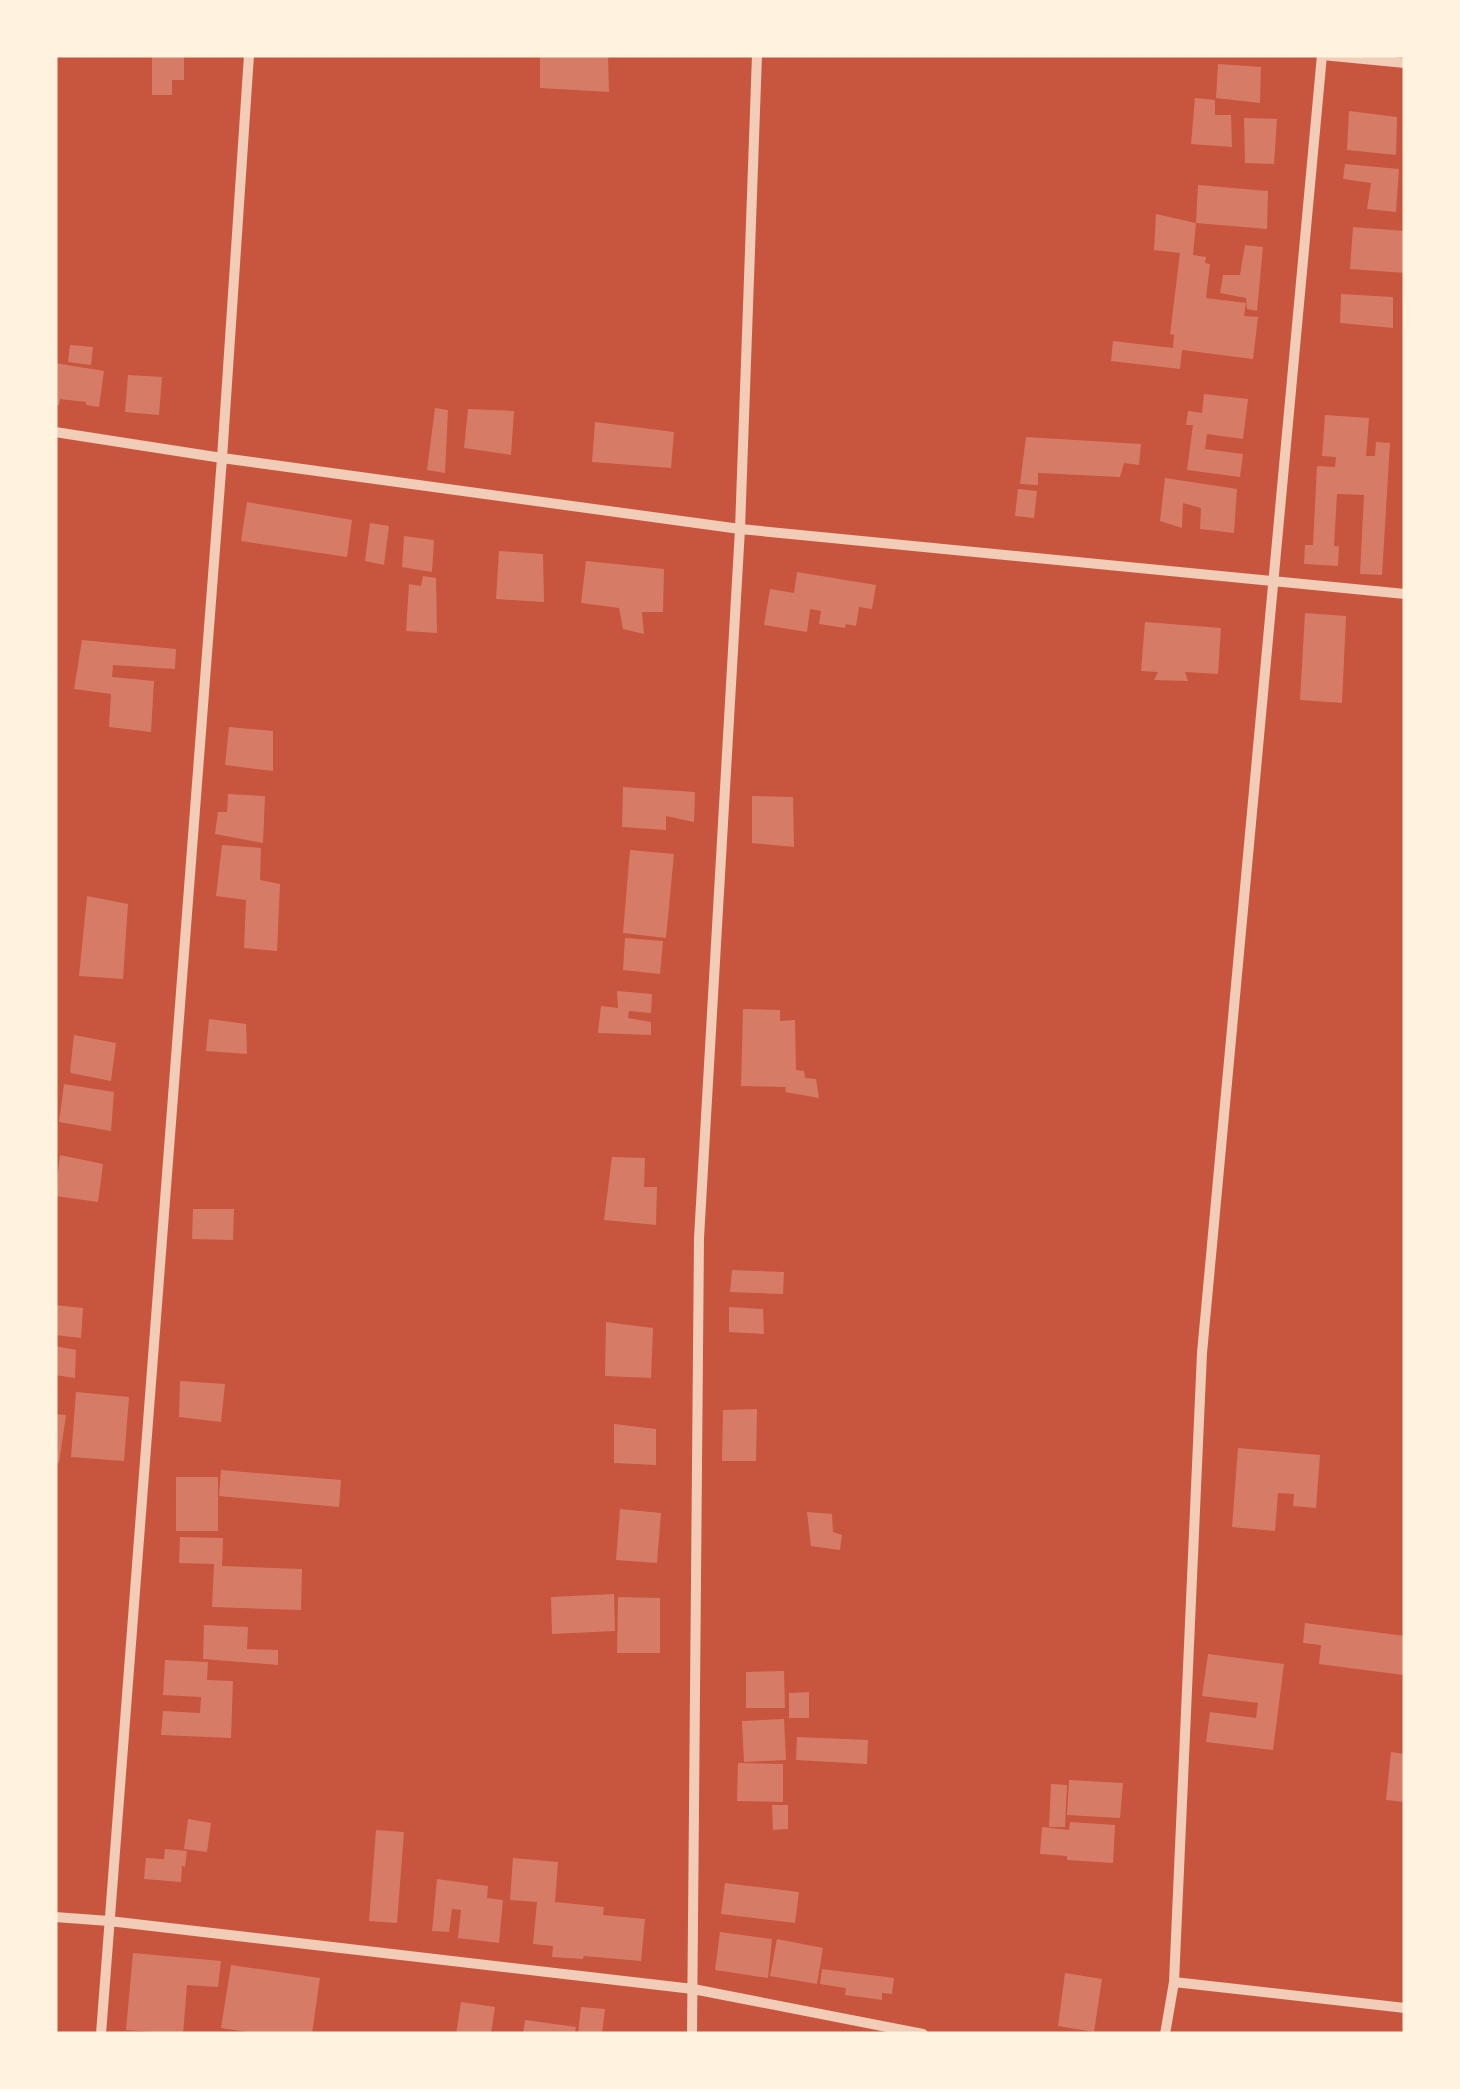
<svg xmlns="http://www.w3.org/2000/svg" width="1460" height="2089" viewBox="0 0 1460 2089" font-family="'Fira Sans Condensed',sans-serif">
<rect width="100%" height="100%" fill="#c8553d"/>
<path fill="#d67c66" d="M152,55H184V80H172V95H152Z
M540,55H608L609,92L540,88Z
M1218,64L1261,67L1260,103L1216,98Z
M1195,98L1215,100V115H1231L1232,147L1191,144Z
M1349,111L1397,117L1396,155L1347,150Z
M1244,118L1277,119L1274,164L1245,163Z
M1345,164L1399,169L1396,212L1367,209L1371,183L1343,179Z
M1198,185L1268,191L1267,229L1196,223Z
M1156,214L1196,223L1193,255L1206,257L1205,263L1210,264L1206,298L1246,303L1244,316L1258,317L1253,359L1182,350L1180,369L1111,361L1113,341L1173,348L1174,335L1170,334L1180,253L1154,250Z
M1353,227L1405,231V273L1350,269Z
M1245,245L1263,247L1257,311L1247,309L1246,298L1220,293L1223,275H1240Z
M1341,294L1393,297V328L1340,323Z
M70,345L93,347L91,365L68,362Z
M55,363L104,371L99,407L86,405V402L60,399L59,405H55Z
M128,375L162,377L159,415L125,412Z
M1204,394L1248,399L1243,439L1207,434L1205,449L1243,454L1240,477L1187,470L1193,425H1186L1188,411L1202,413Z
M435,408L448,410L445,473L427,470Z
M468,409L514,411L511,455L464,448Z
M1325,415L1369,418L1366,456H1375L1376,442L1390,443L1382,575L1360,574L1364,495L1337,494L1334,546H1339L1338,566L1304,564L1305,545H1313L1317,466L1335,467L1336,457L1322,456Z
M595,422L674,432L671,468L592,462Z
M1026,437L1141,444L1139,465L1124,463L1120,477L1038,473V485L1020,484Z
M1165,478L1237,489L1234,533L1200,529L1201,508L1183,503L1182,528L1160,521Z
M1018,489L1037,491L1034,518L1015,516Z
M247,502L352,520L347,557L241,541Z
M370,523L389,526L384,565L365,561Z
M404,536L434,540L432,572L402,567Z
M499,551L543,554L544,602L496,599Z
M586,561L664,569L663,612H642L644,634L623,629L619,608L581,603Z
M797,572L876,585L872,609L859,607L856,626L846,624L845,628L819,624L821,611L810,609L807,632L764,625L770,589L794,593Z
M423,576L436,578L437,633L406,631L409,584L421,586Z
M1305,613L1346,616L1342,703L1300,700Z
M1145,622L1221,628L1218,674L1185,672L1188,681L1154,680L1158,672L1141,671Z
M82,640L176,649L175,669L113,665L112,677L154,681L151,732L109,727L111,694L74,689Z
M229,727L273,731V771L225,765Z
M623,787L695,792L694,822L666,816V830L622,827Z
M228,794L265,796L263,843L215,834L218,812H227Z
M752,796L793,797L794,847L752,843Z
M222,845L261,848L260,880L280,884L277,951L244,948L246,900L216,896Z
M630,850L674,854L666,938L623,933Z
M87,896L128,904L123,979L79,976Z
M625,938L663,941L660,974L623,970Z
M617,991L652,994L651,1013L629,1011L628,1018L651,1022V1035L598,1033L601,1006L618,1008Z
M743,1009L780,1010V1021L795,1020L796,1070L804,1071L805,1078L816,1079L819,1098L785,1092L786,1087L741,1086Z
M209,1019L246,1024L247,1054L206,1051Z
M74,1035L116,1043L111,1081L71,1073L70,1071Z
M64,1084L114,1092L111,1131L59,1122Z
M60,1155L103,1164L98,1202L55,1196Z
M612,1157L645,1158L644,1187H657L656,1225L604,1220Z
M193,1209H234L233,1240L192,1239Z
M732,1270L784,1272L783,1294L730,1292Z
M55,1305L83,1308L81,1338L55,1335Z
M729,1307L763,1309L764,1334L729,1332Z
M606,1322L653,1328L651,1378L605,1376Z
M55,1346L76,1350L75,1378L55,1375Z
M180,1381L225,1384L221,1422L179,1417Z
M76,1392L129,1397L124,1461L71,1457Z
M757,1409L756,1461H722L723,1410Z
M55,1414L66,1415L59,1463L55,1462Z
M614,1424L656,1429V1465L614,1463Z
M1238,1448L1320,1455L1316,1508L1293,1506L1294,1494L1278,1493L1275,1531L1232,1527Z
M221,1470L341,1480L339,1507L219,1496Z
M176,1477H218V1531H176Z
M620,1509L661,1513L657,1563L616,1560Z
M807,1512L832,1514L833,1532L842,1535L840,1550L811,1546Z
M180,1537L223,1538L222,1566L302,1569L301,1610L212,1607L214,1564L179,1563Z
M614,1594L615,1631L552,1634L551,1597Z
M618,1597L660,1598V1653H617Z
M1305,1623L1405,1636L1403,1675L1319,1664L1321,1645L1303,1643Z
M204,1625L248,1627L247,1649L278,1650V1665L203,1659Z
M1208,1654L1284,1664L1273,1750L1206,1742L1210,1712L1256,1718L1258,1703L1202,1696Z
M165,1660L208,1662L207,1680L233,1681L231,1738L161,1735L163,1711L200,1713L201,1697L163,1695Z
M784,1671L785,1708H746V1672Z
M809,1692V1718H789V1693Z
M784,1719L786,1760L744,1762L742,1721Z
M797,1737L868,1740L867,1764L796,1760Z
M1391,1752L1405,1754L1403,1781H1405V1802L1386,1800Z
M738,1763L783,1764V1802L737,1801Z
M1069,1780L1123,1783L1120,1818L1067,1815Z
M1051,1784L1067,1785L1065,1827H1049Z
M772,1805H788V1829L773,1830Z
M188,1819L211,1823L207,1852L184,1849Z
M1070,1822L1115,1825L1113,1863L1067,1860V1856L1040,1854L1042,1827L1069,1830Z
M376,1830L404,1832L397,1923L369,1921Z
M165,1849L187,1851L185,1867L182,1866L181,1882L144,1879L146,1858L164,1859Z
M513,1858L558,1862L555,1902L604,1907L603,1915L645,1919L641,1961L584,1956L583,1959L552,1957L553,1946L533,1944L537,1902L510,1900Z
M437,1879L488,1886L487,1898L503,1900L499,1943L458,1938L461,1910L452,1909L449,1932L432,1931Z
M725,1883L799,1892L795,1923L721,1914Z
M720,1932L772,1939L768,1978L715,1970Z
M777,1939L823,1948L817,1984L770,1976Z
M133,1953L221,1961L218,1987L187,1985L183,2034L126,2030Z
M231,1965L320,1978L312,2034H261L221,2028Z
M822,1969L894,1978L892,1994L882,1993V2000L845,1995L846,1988L820,1984Z
M1065,1973L1102,1979L1094,2032L1058,2026Z
M461,2002L495,2007L491,2034H456Z
M581,2007L605,2009L602,2034H578Z
M525,2020L576,2027L575,2034H523Z"/>
<g fill="none" stroke-linecap="round" stroke-linejoin="round">
<path stroke="#f1ccb7" stroke-width="10" d="M1322,55L1405,63
M55,432L222,458L740,529L1405,594
M55,1917L109,1921L693,1989L923,2034
M1174,1982L1405,2008
M101,2034L222,458L249,55
M692,2034L699,1238L740,529L757,55
M1165,2034L1174,1982L1202,1353L1322,55"/>
</g>
<rect width="1460" height="2089" fill="none" stroke="#fff3e0" stroke-width="115"/>
</svg>
